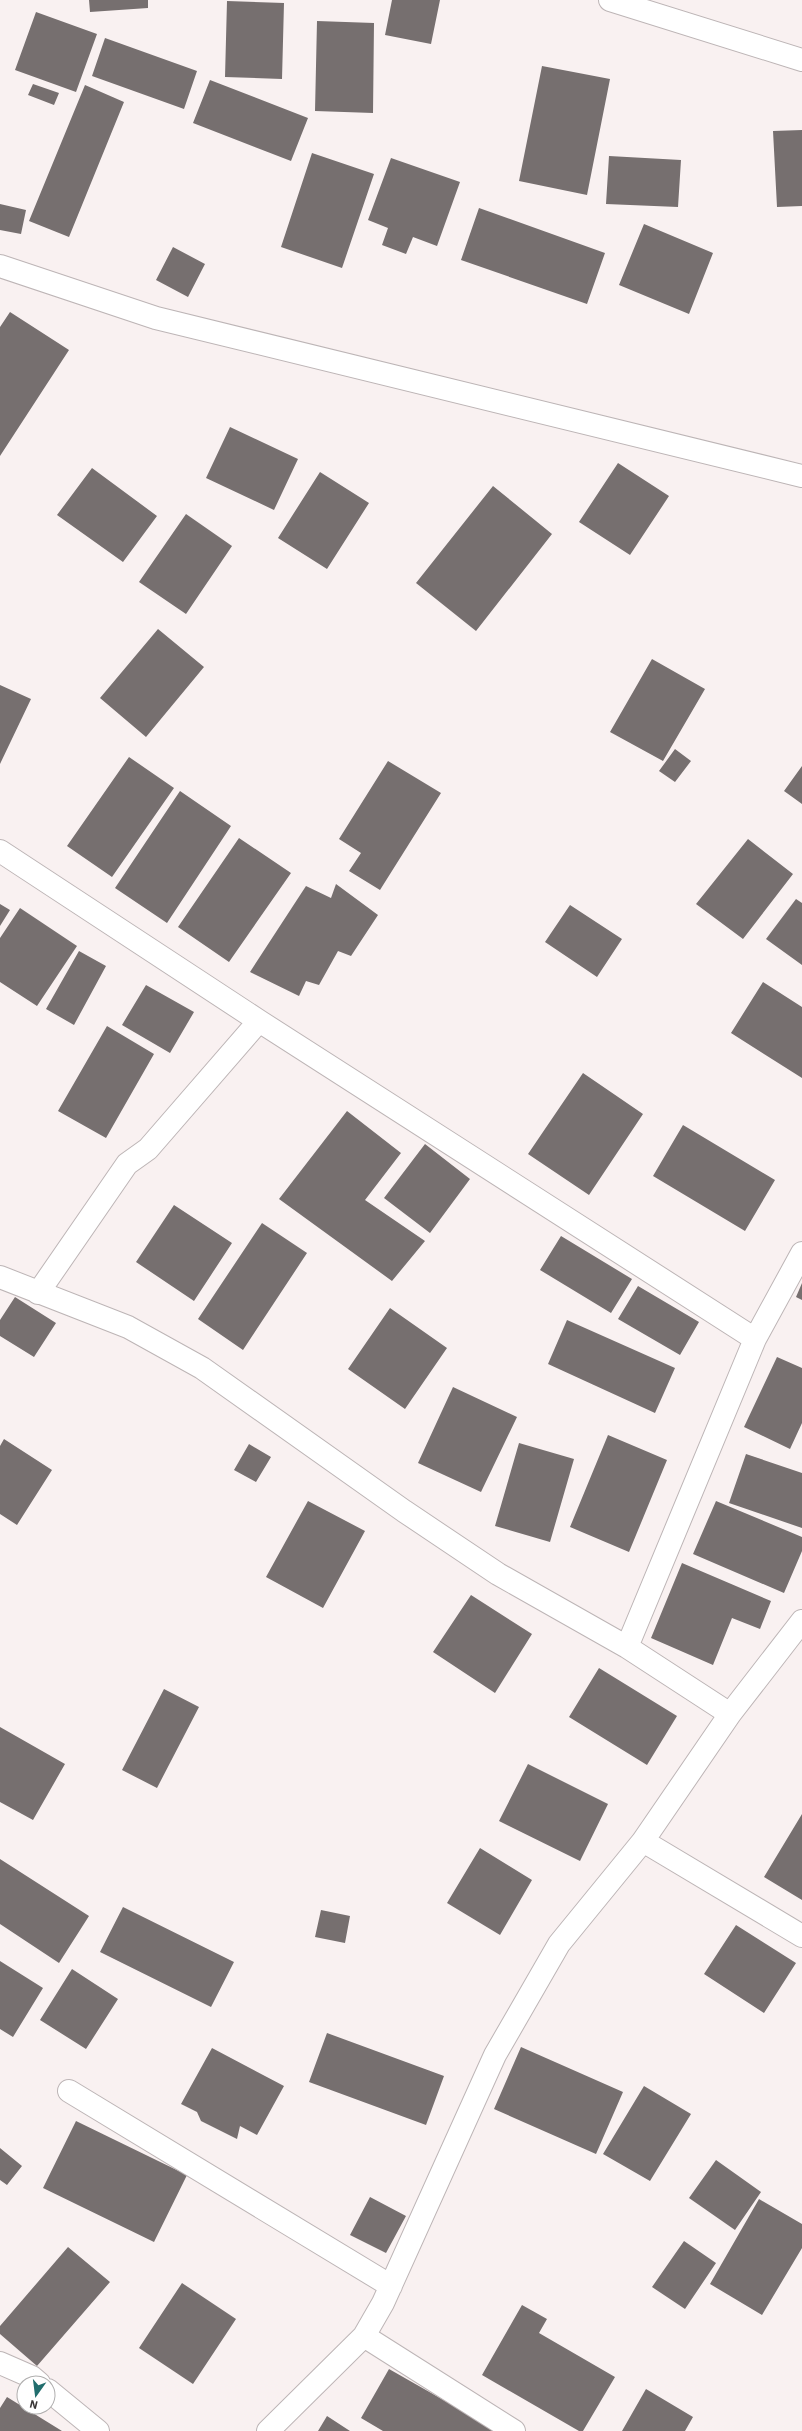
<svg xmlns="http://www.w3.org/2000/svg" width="802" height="2431" viewBox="0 0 802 2431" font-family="'IBM Plex Sans',sans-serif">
<rect width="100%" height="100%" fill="#f9f1f1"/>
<path fill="#766f6f" d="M89,0H148V8L90,12Z
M392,0H440L431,44L385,35Z
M227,1L284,3L282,79L225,77Z
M36,12L97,34L76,92L15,70Z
M317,21L374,23L373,113L315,111Z
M105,38L197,71L184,109L92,76Z
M542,66L610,79L587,195L519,181Z
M210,80L308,118L291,161L193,123Z
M33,84L59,93L54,105L28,95Z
M85,85L124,102L69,237L29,221Z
M802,130V206L777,207L773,131Z
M312,153L374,174L342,268L281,247Z
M609,156L681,160L678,207L606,204Z
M391,158L460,182L437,246L413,237L406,254L382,245L388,228L368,220Z
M0,204L26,210L21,234L0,230Z
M479,208L605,253L587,304L461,260Z
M644,224L713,253L689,314L619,285Z
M173,247L205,264L188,297L156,280Z
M10,312L69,350L0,456V327Z
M230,427L298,459L274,510L206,478Z
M618,463L669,496L630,555L579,522Z
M92,468L157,516L123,562L57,515Z
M320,472L369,503L327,569L278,538Z
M493,486L552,534L476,631L416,583Z
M186,514L232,546L186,614L139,582Z
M158,629L204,667L146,737L100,698Z
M652,659L705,689L663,761L610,732Z
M0,685L31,699L0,764Z
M675,749L691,761L675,782L659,771Z
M129,757L174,788L112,877L67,846Z
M388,761L441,793L380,890L349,871L361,853L339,839Z
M802,766V804L784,791Z
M180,791L231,826L167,923L115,888Z
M239,838L291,873L229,962L178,927Z
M748,839L793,874L743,939L696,904Z
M336,884L378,915L351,956L338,951L319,985L306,981L299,996L250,972L306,886L331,898Z
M796,899L802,903V965L766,939Z
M0,904L10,910L0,926Z
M570,905L622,939L597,977L545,942Z
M20,908L77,946L37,1006L0,982V938Z
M79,951L106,966L74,1025L46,1009Z
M763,982L802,1007V1078L731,1033Z
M146,985L194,1012L170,1053L122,1025Z
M107,1026L154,1054L106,1138L58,1111Z
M583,1073L643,1114L589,1195L528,1154Z
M347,1111L401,1153L365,1200L425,1241L392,1281L279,1199Z
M683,1125L775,1180L745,1231L653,1176Z
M425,1144L470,1179L430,1233L384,1198Z
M174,1205L232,1243L194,1301L136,1262Z
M262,1223L307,1253L243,1350L198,1319Z
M561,1236L632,1279L611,1313L540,1270Z
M802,1283V1300L796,1297Z
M638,1286L699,1322L680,1355L618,1319Z
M15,1297L56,1323L34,1357L0,1336V1320Z
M390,1308L447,1348L405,1409L348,1369Z
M567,1320L675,1368L655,1413L548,1364Z
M777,1357L802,1368V1423L790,1449L744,1427Z
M453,1387L517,1417L481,1492L418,1463Z
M608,1435L667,1460L629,1552L570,1527Z
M4,1439L52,1470L17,1525L0,1514V1446Z
M519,1443L574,1459L550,1542L495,1526Z
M249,1444L271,1457L256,1482L234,1470Z
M746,1454L802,1473V1528L729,1503Z
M308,1501L365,1531L323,1608L266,1577Z
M716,1501L802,1537V1551L784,1593L693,1554Z
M682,1563L771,1601L760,1629L732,1618L713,1665L651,1638Z
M471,1595L532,1634L495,1693L433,1652Z
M599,1668L677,1716L647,1765L569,1717Z
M164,1689L199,1707L157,1788L122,1770Z
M0,1727L65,1764L33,1820L0,1802Z
M528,1764L608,1804L580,1861L499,1821Z
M802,1814V1900L764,1877Z
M480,1848L532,1880L500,1935L447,1903Z
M0,1859L89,1916L59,1963L0,1924Z
M123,1907L234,1962L211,2007L100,1952Z
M321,1910L350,1916L345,1943L315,1937Z
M736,1925L796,1963L764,2013L704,1974Z
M0,1961L43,1988L13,2037L0,2029Z
M72,1969L118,1999L86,2049L40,2020Z
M327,2033L444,2076L426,2125L309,2082Z
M521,2047L623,2092L596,2154L494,2109Z
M212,2048L284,2086L257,2135L240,2126L237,2139L201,2121L197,2112L181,2104Z
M644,2086L691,2114L650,2181L603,2154Z
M76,2121L187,2175L154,2242L43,2188Z
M0,2148L22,2166L7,2185L0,2180Z
M716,2160L761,2192L735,2230L689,2198Z
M370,2197L406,2216L386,2253L350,2235Z
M759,2199L802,2224V2248L762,2315L710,2284Z
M684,2241L716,2263L685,2309L652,2287Z
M68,2247L110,2282L37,2366L0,2334V2326Z
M182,2283L236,2319L193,2384L139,2348Z
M522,2305L547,2319L539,2333L615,2377L583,2431H579L482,2375Z
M389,2369L498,2431H383L361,2418Z
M646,2389L693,2417L685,2431H622Z
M7,2397L62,2431H0V2408Z
M327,2416L350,2431H318Z"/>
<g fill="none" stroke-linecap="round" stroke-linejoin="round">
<g stroke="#bdb5b6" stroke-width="24">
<path id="street" d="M610,0L802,60
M0,266L156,318L802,476
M0,851L259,1021L755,1339
M0,1277L128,1327L202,1368L404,1511L498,1574L627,1647L730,1714
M38,1293L127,1164L148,1149L259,1021
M627,1647L755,1339L802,1253
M643,1841L802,1936
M69,2091L391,2286
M364,2336L514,2431
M0,2363L32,2377L39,2383
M48,2390L98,2431
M268,2431L364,2336L383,2303L495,2055L559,1944L643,1841L730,1714L802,1621"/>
</g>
<use href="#street" stroke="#fff" stroke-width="22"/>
</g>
<g transform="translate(36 2395) rotate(194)"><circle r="19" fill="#ffffff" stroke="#b0afaf"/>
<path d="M0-3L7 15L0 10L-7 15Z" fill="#226e6e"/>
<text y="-6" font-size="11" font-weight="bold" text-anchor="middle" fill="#393636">N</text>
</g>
</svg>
